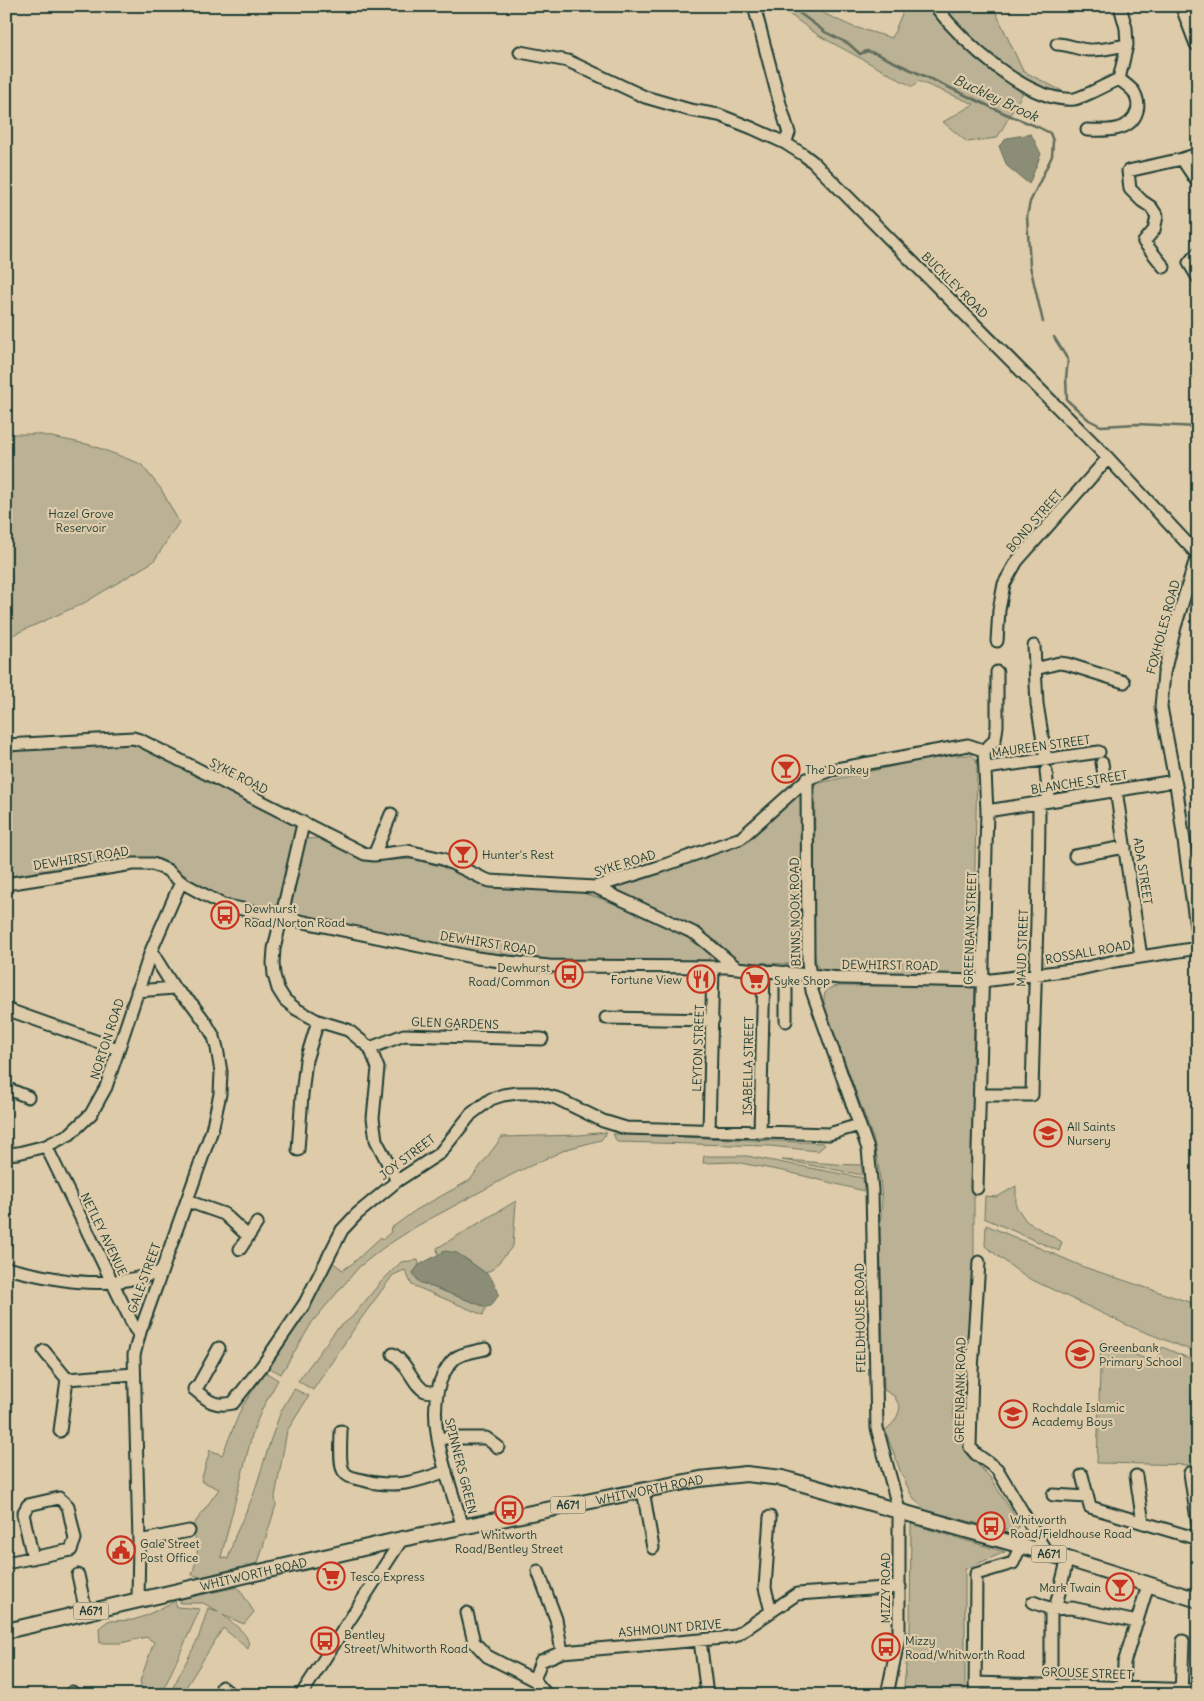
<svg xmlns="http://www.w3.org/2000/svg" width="1204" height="1701" viewBox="0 0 1204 1701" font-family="Delius,sans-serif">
<rect width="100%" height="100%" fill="#decba9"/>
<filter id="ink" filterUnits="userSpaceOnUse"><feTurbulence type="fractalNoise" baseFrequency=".02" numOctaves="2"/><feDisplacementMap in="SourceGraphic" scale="10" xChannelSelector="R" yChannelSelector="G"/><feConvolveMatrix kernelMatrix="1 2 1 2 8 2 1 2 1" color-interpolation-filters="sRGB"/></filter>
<g filter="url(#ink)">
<path fill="#bbb194" stroke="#6d7764" d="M778,6H808L851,26L892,38L905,6H993L1023,71L1066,93L1046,92L1025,89L997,138L967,142L943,122L974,104L918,81L913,87L818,35Z
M6,434H37L91,445L141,464L161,489L179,522L154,561L84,603L6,638Z
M129,743L141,747L289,821L296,826L299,832L278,911L275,912C254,908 231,905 213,894C195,884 180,869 161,862C137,854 114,860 89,864C61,867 34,873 6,877V749Z
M942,755H971L976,759L977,765L973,965L971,973L964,975L826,973L818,968L814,954L815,784Z
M803,787L802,946C802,956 799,960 790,964L737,962L605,888L742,841Z
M319,838L360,858L376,861L413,859L451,869L490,887L554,889L583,893L615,903L673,929L709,952L710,958L707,961C644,961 580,964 517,957C441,949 365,931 290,915L288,911L304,846L307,839Z
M838,986H975L973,1061L976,1127L974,1189V1258L968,1406L953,1405C953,1420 955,1429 967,1438V1454L990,1477L1017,1520L1020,1526L1015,1530H1003L925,1510L912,1496L901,1473L885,1430C894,1424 898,1417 900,1407L894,1396L884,1390L880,1232L882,1198L878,1163L874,1141L824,1005C823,993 826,987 838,986Z
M607,1132L601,1140L567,1149L513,1174L417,1226L383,1248L359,1267L313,1321L281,1374L268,1367L309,1307L332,1262L343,1270L353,1263L381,1237L383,1239L391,1232L390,1229L416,1210L470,1180L502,1137L579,1135Z
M613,1134L823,1143L825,1145L818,1151L770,1146L617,1142Z
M704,1156H747L863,1178L864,1191L788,1172L735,1162L703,1163Z
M782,1160C808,1161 834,1165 861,1165L863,1175Z
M1016,1186V1206L1026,1221L1062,1242L1059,1251L984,1218L985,1196L997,1197Z
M516,1201L513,1246L493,1269L485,1273C471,1263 456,1246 438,1255L437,1248Z
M986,1225L1084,1267L1198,1305V1353L1127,1325L1024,1276L985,1246Z
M418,1260L419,1265L413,1273L419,1282L486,1307L483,1315L412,1285L405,1270L393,1275L360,1320L313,1390L298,1381L336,1330L352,1317L380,1283L401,1262Z
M1101,1340L1155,1363L1162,1347L1198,1362V1465L1097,1463Z
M265,1372L278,1380L262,1409L253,1431L221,1557L228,1559L235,1536L253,1496L271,1439L281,1411L294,1389L309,1396L287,1431L275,1497L276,1505L258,1563L201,1577L192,1575C199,1552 199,1551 192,1527L219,1489L201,1481L210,1450L222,1455L242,1407Z
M911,1524L1005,1552L965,1569V1695H903L910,1629Z
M238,1587L254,1612L244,1624L223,1615C232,1623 253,1636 248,1649L223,1628L181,1695H169L198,1639L208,1608L218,1611L203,1603H180L181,1599Z
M175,1601L177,1607L200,1609L161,1695H144L140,1681L154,1642L146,1637L121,1643H100L99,1628L108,1621L133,1620L145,1616Z"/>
<path fill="#8c8d77" stroke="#606d5c" d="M1031,134L1041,154L1029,184L1007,166L999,146L1007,138Z
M445,1251L457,1253L490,1276L498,1291V1296L491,1306L486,1307L419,1282L413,1273L419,1265Z"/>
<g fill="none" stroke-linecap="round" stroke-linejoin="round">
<path stroke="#606d5c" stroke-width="2.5" d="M790,6L825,32L849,44L860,54L867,51L877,54L1006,114L1038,127L1050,133L1053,141L1052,156L1030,202L1027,216L1030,266L1043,322
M1054,337L1068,360L1066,378L1067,400L1089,420L1101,426L1137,424L1198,427"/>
<g stroke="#1f3d34" stroke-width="15">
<path id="minor" d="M754,6L780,104L789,133L785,143L804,155L813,162L1108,458L1198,555
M935,6C962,41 1027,103 1074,99C1083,98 1109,83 1119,79
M1057,44C1068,44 1076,49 1088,50C1100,51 1115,47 1127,45
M520,52L568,61L645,97L690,110L719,115L752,128L785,143
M1119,79L1127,45L1126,28L1120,6
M1087,130C1106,131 1131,132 1137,111C1139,105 1137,97 1134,92C1130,87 1124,83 1119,79
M1182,159L1198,183
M1198,253L1193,258L1189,263L1198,278
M1164,267L1144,242L1154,230L1157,216L1151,207L1142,201L1130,189L1128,171L1182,159L1198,154
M1198,558L1194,565L1175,627L1164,673L1161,707L1177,791L1198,941
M997,641L999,610L1004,584L1017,561L1108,458
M1034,646L1037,704L1046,759
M1035,669L1059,663L1067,664L1124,682
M6,745L133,738L140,740L365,854L374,855L408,851L443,859L482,878L490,881L595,887L662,866L741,838L807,779L831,770L968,745L980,749L984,751
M1102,763L1107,791
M986,768L1099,752
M1046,771L1049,801
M807,779L808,962L812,991L868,1149L872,1190L877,1428L899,1510V1637L887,1695
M1116,790L1141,957
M987,811L1175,781
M303,824L274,949L273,963L274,975L278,989L285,1000L296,1009L318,1021L348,1030L370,1048L378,1068L373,1118L376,1140L397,1181
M374,855L391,814
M1075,856L1125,847
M6,884L133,864H153L167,870L181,882L223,905L477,958L508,962L549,966L727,967L840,978L983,981L1080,969L1115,961L1198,948
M595,887L696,934L737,968
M786,972V1021
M137,991L174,988
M6,1009L118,1049
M606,1018L713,1020
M370,1048L404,1035L542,1039
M6,1088L28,1097
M980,1095H1032C1034,997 1039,900 1039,803
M709,1131L713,967
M760,1133L764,970
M46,1146L135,1329L140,1332
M298,1150L302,1095L306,1060L318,1021
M6,1154L18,1153L46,1146L70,1134L91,1114L106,1087L151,951L181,882
M977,1188L987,811L984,751L995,740L997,726V672
M187,1201L224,1214L248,1236
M240,1249L257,1223
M979,1262L972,1370L970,1447L976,1454L997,1469L1047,1553
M6,1268C40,1276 77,1285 111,1282C128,1281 145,1276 161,1272
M219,1348L199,1384L194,1389C208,1401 214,1407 233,1403L262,1366L305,1303L342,1230L357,1214L397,1181L440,1153L471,1114L491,1099L503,1095L517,1093H537L556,1098L603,1121L626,1128L829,1134L859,1125
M44,1351L67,1379L134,1374
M393,1354C407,1362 413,1385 425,1391C428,1392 433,1392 437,1392
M60,1431L67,1379
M341,1431C341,1440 339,1463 343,1470C347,1478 355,1478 363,1480C393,1489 417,1482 446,1471
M438,1438H486L498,1447
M1190,1473L1198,1526
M1082,1475L1090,1507L1198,1539
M1136,1476L1143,1523
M643,1490L653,1548
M1053,1495L1087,1497
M770,1517L765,1588L771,1611
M463,1527C450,1484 421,1415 444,1373C448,1366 452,1359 459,1356C467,1352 477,1351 485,1349
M139,1541L189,1531
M6,1563L71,1550L75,1539L68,1506L59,1498L28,1505L23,1514L33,1558
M538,1571L556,1619L562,1652
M78,1575L86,1612
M138,1600L139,1541L134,1355L140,1332L212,1130L220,1094L221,1072L217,1048L214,1037L206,1023L192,1004L174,988L151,951
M1033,1602L1051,1609L1072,1608L1137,1622
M1055,1609L1066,1565
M467,1613L474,1642L487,1656L534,1680L547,1695
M700,1640L707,1695
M534,1680L541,1661L562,1652L723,1638L735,1636L797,1594L900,1587
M975,1683L1198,1690
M222,1687L232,1695
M72,1692L73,1695
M301,1695L402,1539
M975,1695L976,1574L1013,1563L1021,1545
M1051,1695V1609
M1123,1695L1124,1663L1148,1585
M1181,1695L1183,1641"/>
</g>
<g stroke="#1f3d34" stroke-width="18">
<g id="major">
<path id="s1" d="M6,1631L402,1539L700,1479L746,1474L782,1478L1068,1559L1198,1600"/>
</g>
</g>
<g stroke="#1f3d34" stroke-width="20">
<path id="highway" d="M1184,6L1198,43
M1196,6L1198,11"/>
</g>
<use href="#minor" stroke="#decba9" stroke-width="11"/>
<use href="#major" stroke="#decba9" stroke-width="14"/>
<use href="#highway" stroke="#decba9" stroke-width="16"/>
</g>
</g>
<defs>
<g id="bar-ring" transform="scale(1.4375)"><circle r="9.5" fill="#decba9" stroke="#c8321e" stroke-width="1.5"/><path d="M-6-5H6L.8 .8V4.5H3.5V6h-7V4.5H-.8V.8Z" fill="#c8321e"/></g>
<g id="bus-ring" transform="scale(1.4375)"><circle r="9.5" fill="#decba9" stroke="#c8321e" stroke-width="1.5"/><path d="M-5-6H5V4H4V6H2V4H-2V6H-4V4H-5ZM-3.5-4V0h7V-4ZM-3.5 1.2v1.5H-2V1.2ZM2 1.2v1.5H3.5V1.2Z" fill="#c8321e"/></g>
<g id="restaurant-ring" transform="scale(1.4375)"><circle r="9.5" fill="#decba9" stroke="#c8321e" stroke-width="1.5"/><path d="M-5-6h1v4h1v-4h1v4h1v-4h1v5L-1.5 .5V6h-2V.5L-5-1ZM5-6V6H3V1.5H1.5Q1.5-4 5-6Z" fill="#c8321e"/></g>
<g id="supermarket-ring" transform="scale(1.4375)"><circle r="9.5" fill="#decba9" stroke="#c8321e" stroke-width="1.5"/><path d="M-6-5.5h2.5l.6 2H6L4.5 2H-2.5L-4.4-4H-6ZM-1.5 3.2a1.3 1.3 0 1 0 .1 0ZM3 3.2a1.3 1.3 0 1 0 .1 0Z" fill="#c8321e"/></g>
<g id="school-ring" transform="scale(1.4375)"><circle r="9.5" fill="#decba9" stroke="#c8321e" stroke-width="1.5"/><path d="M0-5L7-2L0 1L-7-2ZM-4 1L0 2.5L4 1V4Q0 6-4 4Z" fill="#c8321e"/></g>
<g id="civic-ring" transform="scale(1.4375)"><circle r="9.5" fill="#decba9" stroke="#c8321e" stroke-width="1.5"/><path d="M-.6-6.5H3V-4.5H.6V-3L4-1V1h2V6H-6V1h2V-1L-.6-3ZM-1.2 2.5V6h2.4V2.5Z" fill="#c8321e"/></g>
</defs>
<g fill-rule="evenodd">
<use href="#bar-ring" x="786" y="769"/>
<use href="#bar-ring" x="463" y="854"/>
<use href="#bus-ring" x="225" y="915"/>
<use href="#bus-ring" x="569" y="974"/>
<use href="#restaurant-ring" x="701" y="979"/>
<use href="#supermarket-ring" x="755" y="980"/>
<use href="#school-ring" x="1048" y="1133"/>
<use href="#school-ring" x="1080" y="1354"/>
<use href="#school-ring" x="1013" y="1414"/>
<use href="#bus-ring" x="509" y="1510"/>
<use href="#bus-ring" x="991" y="1526"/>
<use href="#civic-ring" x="121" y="1550"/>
<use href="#supermarket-ring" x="331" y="1576"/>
<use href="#bar-ring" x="1120" y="1587"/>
<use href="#bus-ring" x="325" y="1641"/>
<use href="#bus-ring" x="886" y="1647"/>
</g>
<g text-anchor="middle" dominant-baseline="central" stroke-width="4.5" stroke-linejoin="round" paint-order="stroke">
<g fill="#decba9" stroke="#586857" stroke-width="1">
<rect x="550.5" y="1496.5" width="35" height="17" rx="4"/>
<rect x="1031.5" y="1545.5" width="35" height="17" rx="4"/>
<rect x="73.5" y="1602.5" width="35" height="17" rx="4"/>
</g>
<g font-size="11" font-weight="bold" fill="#1f3d34">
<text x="568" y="1505">A671</text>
<text x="1049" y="1554">A671</text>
<text x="91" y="1611">A671</text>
</g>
<g font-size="12" fill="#1f3d34" stroke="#decba9">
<text transform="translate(955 285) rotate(45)">BUCKLEY ROAD</text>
<text transform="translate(1034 521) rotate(-49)">BOND STREET</text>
<text transform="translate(1163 627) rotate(-75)">FOXHOLES ROAD</text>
<text transform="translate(1041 746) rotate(-8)">MAUREEN STREET</text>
<text transform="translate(239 776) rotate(27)">SYKE ROAD</text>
<text transform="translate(1079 782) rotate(-9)">BLANCHE STREET</text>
<text transform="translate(81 858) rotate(-9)">DEWHIRST ROAD</text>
<text transform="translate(625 863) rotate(-17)">SYKE ROAD</text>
<text transform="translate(1143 871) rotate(81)">ADA STREET</text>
<text transform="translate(795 912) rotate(-91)">BINNS NOOK ROAD</text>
<text transform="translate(970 928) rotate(-88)">GREENBANK STREET</text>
<text transform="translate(488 943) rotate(9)">DEWHIRST ROAD</text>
<text transform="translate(1022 948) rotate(-88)">MAUD STREET</text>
<text transform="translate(1088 952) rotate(-10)">ROSSALL ROAD</text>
<text transform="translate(890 965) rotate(1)">DEWHIRST ROAD</text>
<text transform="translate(455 1023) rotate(2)">GLEN GARDENS</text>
<text transform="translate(107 1039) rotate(-72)">NORTON ROAD</text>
<text transform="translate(698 1048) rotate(-88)">LEYTON STREET</text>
<text transform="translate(748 1066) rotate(-89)">ISABELLA STREET</text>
<text transform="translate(407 1157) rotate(-37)">JOY STREET</text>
<text transform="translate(104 1234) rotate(64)">NETLEY AVENUE</text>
<text transform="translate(144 1278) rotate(-70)">GALE STREET</text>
<text transform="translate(860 1318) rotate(-91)">FIELDHOUSE ROAD</text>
<text transform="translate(960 1390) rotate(-89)">GREENBANK ROAD</text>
<text transform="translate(461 1466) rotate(76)">SPINNERS GREEN</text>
<text stroke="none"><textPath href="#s1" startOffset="659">WHITWORTH ROAD</textPath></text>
<text stroke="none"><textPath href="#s1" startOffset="254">WHITWORTH ROAD</textPath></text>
<text transform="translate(885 1588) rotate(-90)">MIZZY ROAD</text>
<text transform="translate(670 1628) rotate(-5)">ASHMOUNT DRIVE</text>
<text transform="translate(1087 1673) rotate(2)">GROUSE STREET</text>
</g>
<g font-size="12" fill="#274339" stroke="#decba9">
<text x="81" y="513">Hazel Grove<tspan x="81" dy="14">Reservoir</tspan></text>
</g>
<g font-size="12" fill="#1f3d34" stroke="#decba9" text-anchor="start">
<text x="805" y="769">The Donkey</text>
<text x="482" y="854">Hunter's Rest</text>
<text x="244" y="908">Dewhurst<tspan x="244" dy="14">Road/Norton Road</tspan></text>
<text x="550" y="967" text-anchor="end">Dewhurst<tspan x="550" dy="14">Road/Common</tspan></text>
<text x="682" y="979" text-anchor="end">Fortune View</text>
<text x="774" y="980">Syke Shop</text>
<text x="1067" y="1126">All Saints<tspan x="1067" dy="14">Nursery</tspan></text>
<text x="1099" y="1347">Greenbank<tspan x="1099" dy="14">Primary School</tspan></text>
<text x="1032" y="1407">Rochdale Islamic<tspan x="1032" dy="14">Academy Boys</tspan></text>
<text x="1010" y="1519">Whitworth<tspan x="1010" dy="14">Road/Fieldhouse Road</tspan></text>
<text x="509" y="1534" text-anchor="middle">Whitworth<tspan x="509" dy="14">Road/Bentley Street</tspan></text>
<text x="140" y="1543">Gale Street<tspan x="140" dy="14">Post Office</tspan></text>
<text x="350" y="1576">Tesco Express</text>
<text x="1101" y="1587" text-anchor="end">Mark Twain</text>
<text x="344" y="1634">Bentley<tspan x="344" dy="14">Street/Whitworth Road</tspan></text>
<text x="905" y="1640">Mizzy<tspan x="905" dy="14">Road/Whitworth Road</tspan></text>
</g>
<g font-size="14" font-style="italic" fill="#2a453b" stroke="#decba9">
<text transform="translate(996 98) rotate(25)">Buckley Brook</text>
</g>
</g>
<rect width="1204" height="1701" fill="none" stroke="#decba9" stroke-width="25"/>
<rect x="12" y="12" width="1179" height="1676" fill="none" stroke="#1f3d34" stroke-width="2" filter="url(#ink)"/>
</svg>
